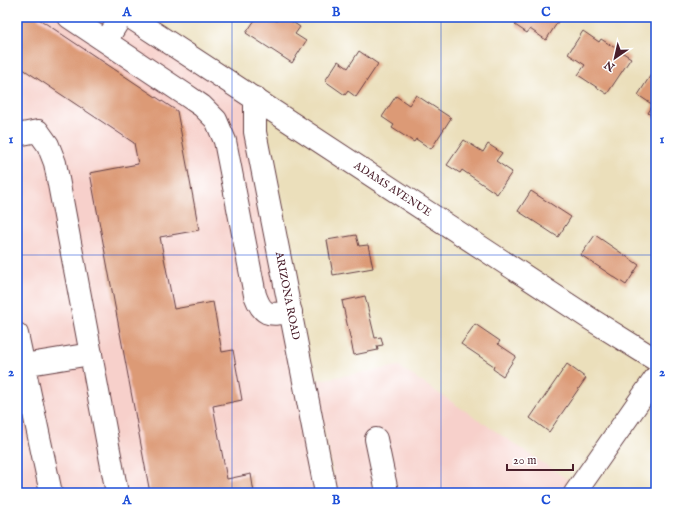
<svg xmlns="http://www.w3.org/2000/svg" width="673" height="510" viewBox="0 0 673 510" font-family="'IM FELL English',serif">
<rect width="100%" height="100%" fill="#fff"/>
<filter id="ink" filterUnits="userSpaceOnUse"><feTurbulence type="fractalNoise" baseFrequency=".025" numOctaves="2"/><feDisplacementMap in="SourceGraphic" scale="8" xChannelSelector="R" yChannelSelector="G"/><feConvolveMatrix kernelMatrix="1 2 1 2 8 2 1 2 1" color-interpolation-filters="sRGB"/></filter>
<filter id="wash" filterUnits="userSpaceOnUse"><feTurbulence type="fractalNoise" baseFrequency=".012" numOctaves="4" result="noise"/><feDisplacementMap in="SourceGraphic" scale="16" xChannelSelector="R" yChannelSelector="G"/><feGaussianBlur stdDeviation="0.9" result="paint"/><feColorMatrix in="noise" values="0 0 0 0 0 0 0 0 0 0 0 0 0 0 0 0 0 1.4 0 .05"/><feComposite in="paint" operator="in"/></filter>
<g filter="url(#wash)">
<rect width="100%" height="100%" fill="#ebdfbb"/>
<path fill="#f7d0cb" d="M17,17H130L255,98L326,493H17Z
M398,366L570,481L562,493H337L315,381Z"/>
<g id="blocks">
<path fill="#dc9a76" d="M17,17H36L177,111L199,230L160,237L174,309L213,302L222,352L233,350L242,400L213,406L227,479L251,474L254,493H150L90,173L138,164L134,143L17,65Z
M257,17H270L277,21L280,17H285L300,27L295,34L306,41L292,63L246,33Z
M521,17H561L546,40L530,29L527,33L515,25Z
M583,31L599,42L601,39L631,58L607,94L578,75L585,65L568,54Z
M359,51L378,64L356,97L348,91L345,95L325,81L338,61L348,68Z
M652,73L656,75V119L648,113L653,105L638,95Z
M416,95L451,118L431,149L416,139L414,142L392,128L394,125L382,117L396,96L409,105Z
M464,140L483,152L488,144L502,153L496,161L512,172L497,194L462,170L460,173L447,165Z
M531,191L571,217L558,237L518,211Z
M356,235L359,246L368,245L373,268L333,275L327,240Z
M595,235L639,265L626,285L581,255Z
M365,296L375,338L381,337L383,345L377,346L378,350L354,355L342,301Z
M475,324L500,341L498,344L516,356L503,376L493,369L494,366L461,344Z
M567,364L586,378L549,432L530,418Z"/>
</g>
</g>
<g filter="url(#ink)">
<use href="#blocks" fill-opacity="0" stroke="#623c41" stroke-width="1"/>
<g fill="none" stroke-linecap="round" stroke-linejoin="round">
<g stroke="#623c41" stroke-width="24">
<g id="minor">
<path d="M69,17L186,95L202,106L216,120L225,141L255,295C263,317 269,315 291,312"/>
<path id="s1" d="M130,17L592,320L656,360"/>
<path d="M106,41L121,17"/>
<path id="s2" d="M255,98V132L326,493"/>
<path d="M17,135L38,131L48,145L55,163L117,493"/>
<path d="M17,334L51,493"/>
<path d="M17,366L91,354"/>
<path d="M376,439L386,487L387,493"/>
<path d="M575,493L656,377"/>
</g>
</g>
<use href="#minor" stroke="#fff" stroke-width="22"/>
</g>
</g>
<path fill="none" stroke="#1d4ed8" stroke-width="1" stroke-opacity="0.55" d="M232,17V493M441,17V493M17,255H656"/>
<g text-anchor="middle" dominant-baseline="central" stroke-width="3" stroke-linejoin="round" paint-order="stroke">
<g font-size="11" fill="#4a1f2b" stroke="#fff">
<text stroke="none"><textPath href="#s1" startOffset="314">ADAMS AVENUE</textPath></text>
<text stroke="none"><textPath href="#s2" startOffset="201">ARIZONA ROAD</textPath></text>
</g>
</g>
<rect width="673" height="510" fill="none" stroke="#fff" stroke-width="44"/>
<g transform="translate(615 58) rotate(214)" stroke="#ffffff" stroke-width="3" paint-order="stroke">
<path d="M0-3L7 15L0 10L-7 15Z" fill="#4a1f2b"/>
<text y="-6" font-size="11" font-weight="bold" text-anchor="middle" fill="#4a1f2b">N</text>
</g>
<path d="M507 464v6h66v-6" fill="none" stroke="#4a1f2b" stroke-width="2"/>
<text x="513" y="464" font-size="12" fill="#4a1f2b" stroke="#ffffff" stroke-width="3" paint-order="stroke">20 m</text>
<rect x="22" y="22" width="629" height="466" fill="none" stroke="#1d4ed8" stroke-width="1.5"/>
<g font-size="13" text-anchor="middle" font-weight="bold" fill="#1d4ed8">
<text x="127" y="16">A</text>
<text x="336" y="16">B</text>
<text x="546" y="16">C</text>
<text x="11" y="143">1</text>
<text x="662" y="143">1</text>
<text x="11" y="376">2</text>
<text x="662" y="376">2</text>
<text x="127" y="504">A</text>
<text x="336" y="504">B</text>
<text x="546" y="504">C</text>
</g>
</svg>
